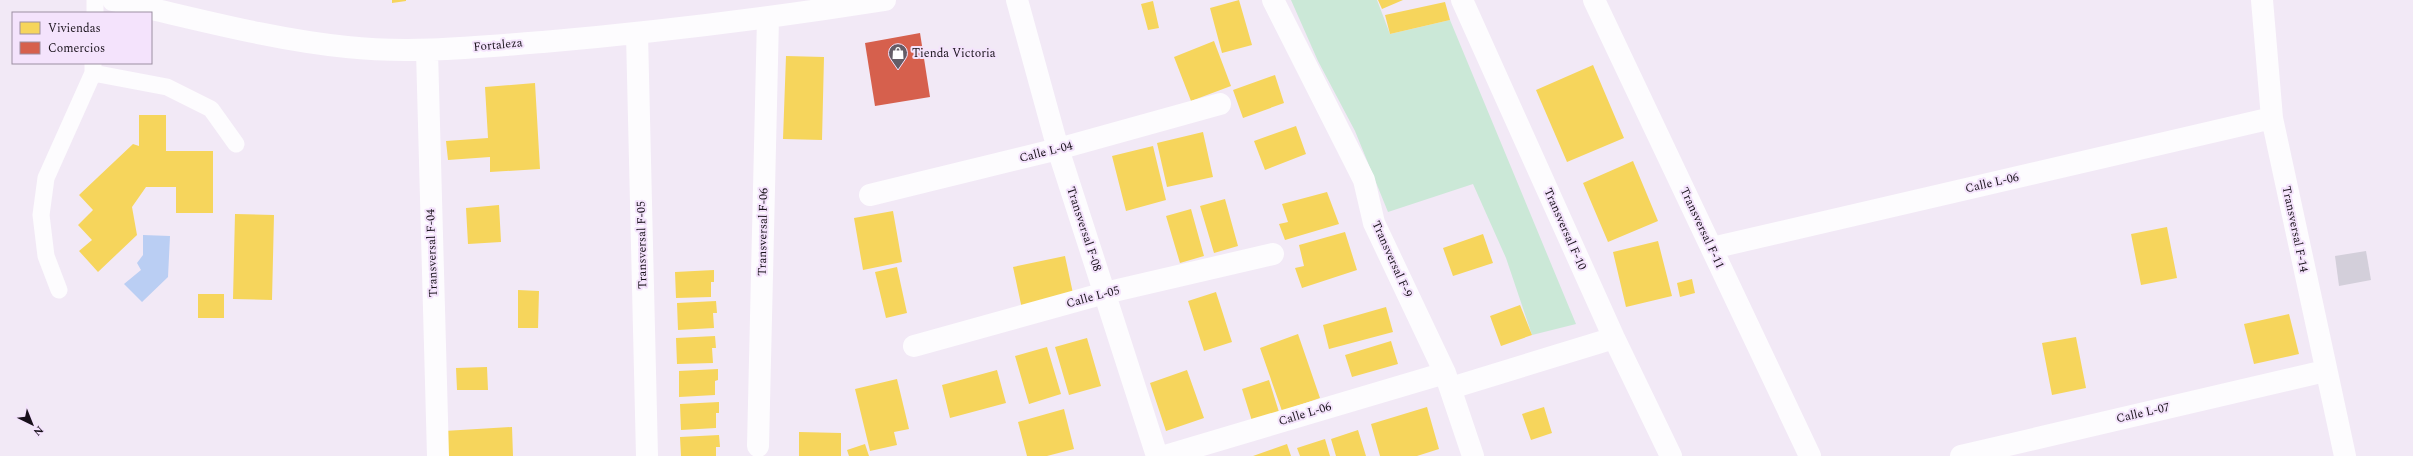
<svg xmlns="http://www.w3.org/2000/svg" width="2413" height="456" viewBox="0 0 2413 456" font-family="Spectral,serif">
<rect width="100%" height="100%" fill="#f2e9f6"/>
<path fill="#cbe8d7" d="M1291,0H1377L1390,34L1450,20L1576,324L1532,335L1506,258L1473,184L1388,212L1355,131L1318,61Z"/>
<path fill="#bacef3" d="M143,235L170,236L168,277L142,302L124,284L141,270L137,263L143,255Z"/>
<path fill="#f6d55c" d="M392,0H406V1L392,3Z
M1239,0L1252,45L1222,53L1210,8Z
M1378,0H1403L1382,9Z
M1153,1L1159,28L1148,30L1141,4Z
M1445,2L1450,20L1390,34L1385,15Z
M1214,41L1231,86L1191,101L1174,57Z
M786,56L824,57L822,140L783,139Z
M1593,65L1624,138L1567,162L1536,90Z
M1275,75L1284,103L1243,118L1233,90Z
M535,83L540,169L490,172V157L448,160L446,141L488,138L485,87Z
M139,115H166V151H213V213H176V187H146L132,207L137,235L98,272L79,251L92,240L78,225L93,210L79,195L133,144L139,146Z
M1296,126L1306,154L1265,170L1254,141Z
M1203,132L1213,177L1167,187L1157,143Z
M1153,146L1166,200L1126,211L1112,156Z
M1633,161L1658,221L1608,242L1583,183Z
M1327,192L1339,224L1285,240L1279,224L1288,222L1282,204Z
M1225,199L1238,246L1214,253L1200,206Z
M499,205L501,242L468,244L466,208Z
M1191,209L1204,256L1180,263L1166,216Z
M893,211L902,262L863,270L854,218Z
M235,214L274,215L272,300L233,299Z
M2167,227L2177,278L2141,285L2131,234Z
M1345,232L1357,270L1302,288L1295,268L1304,266L1299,245Z
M1483,234L1493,263L1453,276L1443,248Z
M1658,241L1672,296L1626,307L1613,252Z
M1065,256L1074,298L1022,309L1013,267Z
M897,267L907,313L886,318L875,272Z
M714,270V282H711V297L676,298L675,272Z
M1692,279L1695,293L1680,297L1677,283Z
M518,290L539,291L538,328H518Z
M1216,292L1232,342L1204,351L1188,301Z
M198,294H224V318H198Z
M716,301L717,313H713L714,328L678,330L677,303Z
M1520,305L1532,335L1501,346L1490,316Z
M1386,307L1393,332L1329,349L1323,325Z
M2289,314L2299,354L2254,364L2244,324Z
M1298,334L1320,398L1282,411L1260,348Z
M715,336L716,348H712L713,363L677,364L676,338Z
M2076,337L2086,388L2052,395L2042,343Z
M1087,338L1101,386L1069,395L1055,347Z
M1391,341L1398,364L1352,377L1345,355Z
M1047,347L1061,394L1029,404L1015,356Z
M487,367L488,390H457L456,368Z
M718,369V380L715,381V395L679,397V371Z
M997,370L1006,403L950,418L942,385Z
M1187,370L1204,418L1166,431L1150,383Z
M897,379L909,429L894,432L897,445L870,451L855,389Z
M1269,380L1279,412L1252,421L1242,389Z
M719,402V413H716V428L681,430L680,404Z
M1427,407L1439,449L1417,456H1380L1371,424Z
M1544,407L1552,433L1531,440L1522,414Z
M1064,409L1074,449L1047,456H1027L1018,422Z
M512,427L513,456H446L444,431Z
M1358,430L1366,456H1336L1331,439Z
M799,432L841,433V456H799Z
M719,435L720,447H716V456H681L680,437Z
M1325,439L1330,456H1300L1297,448Z
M865,444L869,456H849L847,450Z
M1287,444L1291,456H1253Z"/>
<path fill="#d6604d" d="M920,33L930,97L875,106L865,43Z"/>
<path fill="#d3cfda" d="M2366,251L2371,280L2339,286L2335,256Z"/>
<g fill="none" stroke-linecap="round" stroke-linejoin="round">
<path stroke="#fdfcfe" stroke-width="17" d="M95,13V0
M93,73L167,87L211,109L236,144
M59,290L46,256L41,215L46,178L93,73V63"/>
<path stroke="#fdfcfe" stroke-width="22" d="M113,0C190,17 268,39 347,47C412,54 477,47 543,42C657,32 771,18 885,0
M1017,0L1058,149L1157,456
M1273,0L1364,180L1374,223L1445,373L1473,456
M1462,0L1614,338L1671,456
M1594,0L1810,456
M2262,0L2272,118L2345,456
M637,34L647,456
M427,51L438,456
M870,195L1058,149L1220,104
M1712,248L2272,118
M914,346L1105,293L1273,254
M1451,388L1614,338
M758,446L768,18
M1165,456L1445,373
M1961,456L2325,371"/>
</g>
<defs>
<g id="shop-pin" transform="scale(1)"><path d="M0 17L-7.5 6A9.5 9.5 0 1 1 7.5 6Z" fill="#645d67" stroke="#f4e3fc"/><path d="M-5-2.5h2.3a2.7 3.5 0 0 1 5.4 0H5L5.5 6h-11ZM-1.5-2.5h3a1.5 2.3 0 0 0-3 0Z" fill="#fff"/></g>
</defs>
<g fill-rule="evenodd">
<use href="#shop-pin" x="898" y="53"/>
</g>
<g text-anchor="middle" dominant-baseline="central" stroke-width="4" stroke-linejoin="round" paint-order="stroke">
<g font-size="12" fill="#18111a" stroke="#f4e3fc">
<text transform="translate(498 45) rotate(-5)">Fortaleza</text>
<text transform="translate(1046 152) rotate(-14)">Calle L-04</text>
<text transform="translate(1992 183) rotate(-13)">Calle L-06</text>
<text transform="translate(1702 228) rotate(65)">Transversal F-11</text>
<text transform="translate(1084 229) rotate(72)">Transversal F-08</text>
<text transform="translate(1565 229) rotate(66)">Transversal F-10</text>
<text transform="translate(2295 229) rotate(78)">Transversal F-14</text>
<text transform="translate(763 232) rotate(-89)">Transversal F-06</text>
<text transform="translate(642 245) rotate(-91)">Transversal F-05</text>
<text transform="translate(432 253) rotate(-92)">Transversal F-04</text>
<text transform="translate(1392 259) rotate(66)">Transversal F-9</text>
<text transform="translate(1093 297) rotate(-15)">Calle L-05</text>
<text transform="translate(2143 413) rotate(-13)">Calle L-07</text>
<text transform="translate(1305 414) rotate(-17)">Calle L-06</text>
</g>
<g font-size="12" fill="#18111a" stroke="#f4e3fc" text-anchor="start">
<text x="912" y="53">Tienda Victoria</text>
</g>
</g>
<rect x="12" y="12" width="140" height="52" fill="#f4e3fc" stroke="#9c8fa2"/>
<rect x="20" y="22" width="20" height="12" fill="#f6d55c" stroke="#9c8fa2"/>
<text x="48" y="32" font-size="12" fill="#18111a">Viviendas</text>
<rect x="20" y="42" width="20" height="12" fill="#d6604d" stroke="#9c8fa2"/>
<text x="48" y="52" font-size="12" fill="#18111a">Comercios</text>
<g transform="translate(32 424) rotate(137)" stroke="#f4e3fc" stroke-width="3" paint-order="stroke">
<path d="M0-3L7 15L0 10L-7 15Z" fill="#18111a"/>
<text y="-6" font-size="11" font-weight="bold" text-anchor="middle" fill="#18111a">N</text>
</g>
</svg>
